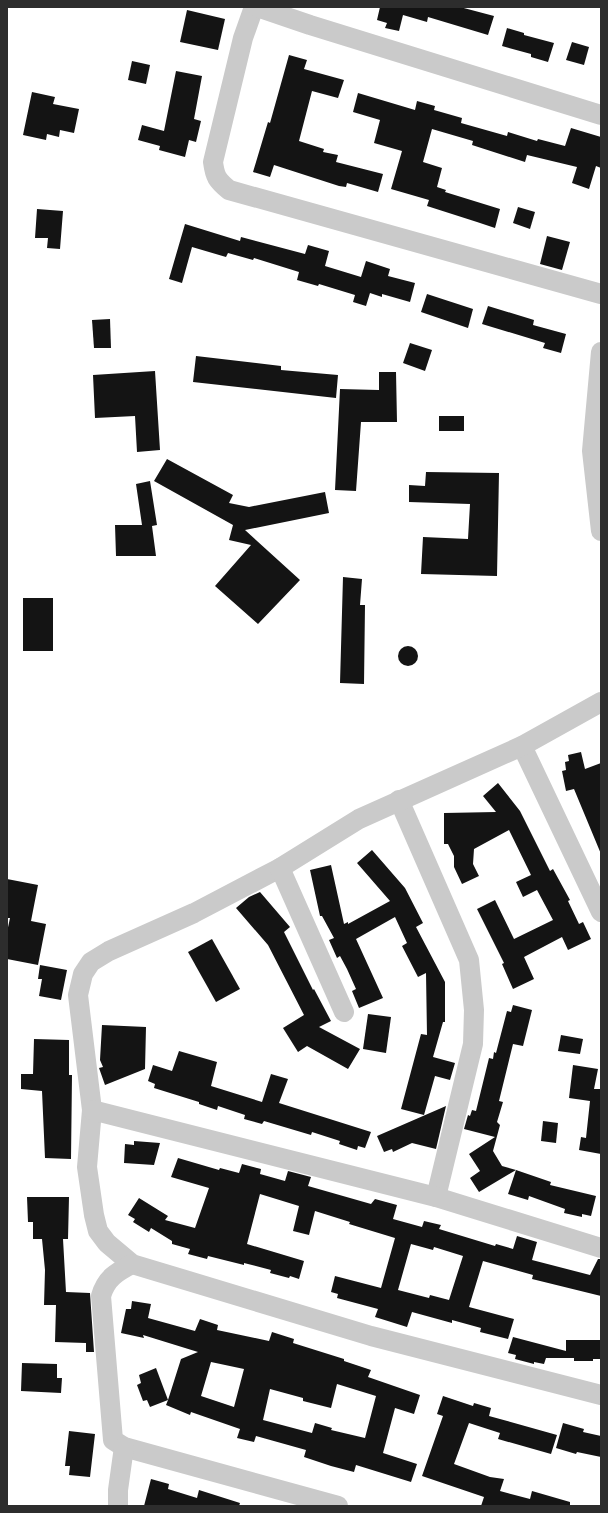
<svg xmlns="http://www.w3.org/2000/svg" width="608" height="1513" viewBox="0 0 608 1513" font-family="'Archivo Narrow',sans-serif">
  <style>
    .building { fill: #141414; fill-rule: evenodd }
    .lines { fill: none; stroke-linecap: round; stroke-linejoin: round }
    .minor { stroke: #cacaca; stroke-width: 20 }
  </style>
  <rect width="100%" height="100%" fill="#fff"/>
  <g class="building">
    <polygon points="380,7 460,7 494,16 488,35 428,17 427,22 403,15 399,31 385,28 387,23 377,20"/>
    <polygon points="187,10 225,19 218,50 180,42"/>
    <polygon points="507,28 524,33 524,35 554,43 548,62 531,57 531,54 502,46"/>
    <polygon points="572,42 589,47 584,65 566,60"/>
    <polygon points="289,55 307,60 304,69 344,80 338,98 312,91 299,141 324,149 323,152 338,155 336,162 383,174 378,192 347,183 346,187 339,186 274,165 270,177 253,172 268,122 270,123"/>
    <polygon points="132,61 150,65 146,84 128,80"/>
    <polygon points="176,71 202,76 194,119 201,121 196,142 189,140 185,157 159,150 160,146 138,140 142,125 164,131"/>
    <polygon points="32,92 55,97 53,104 79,109 74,133 60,130 59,137 47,134 46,140 23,135"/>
    <polygon points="358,93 415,110 417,101 435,106 434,110 462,118 461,123 507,136 508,132 537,141 538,139 565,146 571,128 601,137 601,168 596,166 589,189 572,183 577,167 527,155 525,162 472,145 473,141 432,129 423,162 442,168 437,187 446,190 445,192 500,209 495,228 477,222 427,206 429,200 391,189 402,151 374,143 380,120 353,112"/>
    <polygon points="518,207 535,212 530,229 513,223"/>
    <polygon points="37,209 63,211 60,249 47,248 48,238 35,238"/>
    <polygon points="185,224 240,241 241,237 305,254 308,245 329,251 325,266 361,277 366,261 390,269 388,276 415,283 410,302 382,294 382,297 370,293 366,306 353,302 355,295 319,284 318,286 297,280 299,272 254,258 253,260 228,253 226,257 192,247 182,283 169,279"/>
    <polygon points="547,236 570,242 562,270 540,264"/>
    <polygon points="427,294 473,309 468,328 421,312"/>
    <polygon points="488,306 534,320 533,325 566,334 561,353 543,348 545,343 482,324"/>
    <polygon points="110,319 111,348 94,348 92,320"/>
    <polygon points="410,343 432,350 425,371 403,363"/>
    <polygon points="196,356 281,366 281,370 338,375 336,398 193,382"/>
    <polygon points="155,371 160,450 137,452 135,416 95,418 93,375"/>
    <polygon points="379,372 396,372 397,422 361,422 356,491 335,490 340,389 379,390"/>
    <rect x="439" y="416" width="25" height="15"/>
    <polygon points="167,459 233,495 229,503 249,507 325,492 329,513 245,530 300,580 258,624 215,586 251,545 229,540 233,525 154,481"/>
    <polygon points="426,472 499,473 497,576 421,574 423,537 468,539 470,504 409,502 409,485 425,486"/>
    <polygon points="150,481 157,525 152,526 156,556 116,556 115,525 142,525 136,484"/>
    <polygon points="343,577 362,579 360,605 365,605 364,684 340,683"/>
    <rect x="23" y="598" width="30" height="53"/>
    <circle cx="408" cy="656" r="10"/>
    <polygon points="581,752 585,769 601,763 601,854 574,789 566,791 562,771 566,770 565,762 569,761 568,755"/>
    <polygon points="498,783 520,811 550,871 553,869 570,900 568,901 579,924 583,922 591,939 568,950 562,937 524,957 534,979 513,989 502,964 504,963 477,909 495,900 514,939 553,920 537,890 523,897 516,882 531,875 509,830 474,849 473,864 479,876 462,884 454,867 454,856 448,844 444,844 444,813 496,812 483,796"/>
    <polygon points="372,850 405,888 423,923 416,927 445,982 445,1022 443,1022 433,1057 455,1063 450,1080 435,1076 424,1115 401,1109 421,1034 427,1035 426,973 418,977 402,946 407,943 395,917 356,939 383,998 359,1008 352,991 356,989 347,969 340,956 337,958 329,940 334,938 322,916 320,916 310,870 331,865 344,924 348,922 348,924 390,901 357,863"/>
    <polygon points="7,879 38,885 31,921 46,924 38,965 7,959 7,932 10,918 7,918"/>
    <polygon points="260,892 290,927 284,932 313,990 314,989 331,1021 319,1027 360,1049 348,1069 307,1046 298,1052 283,1028 304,1015 268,945 236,908 249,897"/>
    <polygon points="212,939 240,989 216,1002 188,952"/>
    <polygon points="40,965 67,970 61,1000 39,996 42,979 38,979"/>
    <polygon points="513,1005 532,1010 523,1046 513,1044 499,1101 503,1102 497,1122 500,1125 493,1151 502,1166 516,1170 479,1192 470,1178 480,1171 469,1154 495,1137 464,1129 468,1115 470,1116 472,1110 476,1111 489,1058 493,1059 494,1052 496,1053 507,1011 511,1012"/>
    <polygon points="368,1014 391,1017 386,1053 363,1049"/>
    <polygon points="102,1025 146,1027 145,1069 105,1085 99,1068 103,1067 100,1060"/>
    <polygon points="561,1035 583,1039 580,1054 558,1051"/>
    <polygon points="34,1039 69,1040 69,1075 72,1075 71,1159 45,1158 42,1091 21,1089 21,1074 33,1074"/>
    <polygon points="179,1051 217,1062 211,1086 262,1102 271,1074 288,1079 279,1103 371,1132 365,1148 358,1146 357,1150 339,1144 340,1141 312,1132 311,1135 264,1121 262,1124 244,1119 245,1115 218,1106 217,1110 199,1104 199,1102 154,1088 155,1084 148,1081 153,1065 172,1071"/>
    <polygon points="573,1065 598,1069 594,1089 601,1089 601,1154 579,1150 581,1137 586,1138 590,1101 569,1098"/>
    <polygon points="446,1106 436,1149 412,1143 393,1152 392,1149 384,1152 377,1136"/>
    <polygon points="543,1121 558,1123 556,1143 541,1141"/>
    <polygon points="134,1141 160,1143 154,1165 124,1163 125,1144 134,1145"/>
    <path d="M 178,1158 L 219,1170 L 220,1168 L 239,1173 L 242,1164 L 261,1169 L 260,1174 L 285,1181 L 288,1171 L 311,1177 L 308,1186 L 371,1204 L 375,1199 L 397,1205 L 393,1219 L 422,1227 L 424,1221 L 441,1225 L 439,1229 L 495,1246 L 496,1244 L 513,1249 L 517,1236 L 537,1242 L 532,1260 L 590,1275 L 598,1259 L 601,1259 L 601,1296 L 532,1279 L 533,1275 L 483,1261 L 469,1307 L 514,1319 L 508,1339 L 480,1332 L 481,1328 L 452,1320 L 452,1323 L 412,1312 L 407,1327 L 375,1317 L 378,1309 L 337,1298 L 338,1294 L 331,1292 L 335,1276 L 381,1288 L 395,1238 L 349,1224 L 350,1222 L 315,1211 L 309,1235 L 293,1231 L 299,1206 L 260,1194 L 247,1244 L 304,1261 L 299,1279 L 290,1276 L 289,1278 L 270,1273 L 271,1270 L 244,1263 L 244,1265 L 208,1256 L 207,1259 L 188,1254 L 190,1249 L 172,1244 L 172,1241 L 151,1228 L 149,1232 L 133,1222 L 135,1219 L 128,1215 L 139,1198 L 168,1216 L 165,1220 L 195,1228 L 209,1188 L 171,1177 ZM 411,1244 L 433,1250 L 434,1247 L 463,1256 L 449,1300 L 430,1295 L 429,1298 L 398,1290 Z"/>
    <polygon points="516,1170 551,1182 550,1185 596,1196 591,1216 582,1214 582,1217 564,1213 565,1209 529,1196 528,1200 508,1194"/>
    <polygon points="27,1197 69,1197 68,1239 63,1239 66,1292 90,1293 94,1352 86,1352 86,1343 55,1342 56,1305 44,1305 45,1270 42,1239 33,1239 33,1222 28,1222"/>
    <path d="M 132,1301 L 151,1304 L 148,1318 L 195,1331 L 200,1319 L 218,1325 L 217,1330 L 269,1341 L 272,1332 L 294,1339 L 293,1343 L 344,1359 L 344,1361 L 371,1370 L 368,1377 L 420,1395 L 414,1414 L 395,1408 L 383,1453 L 417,1464 L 411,1482 L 356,1465 L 354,1472 L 331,1466 L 304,1457 L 306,1450 L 256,1436 L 254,1442 L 237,1438 L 240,1429 L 191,1412 L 190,1415 L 166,1405 L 168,1400 L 150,1407 L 147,1400 L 143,1401 L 137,1385 L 141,1383 L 139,1375 L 156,1368 L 168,1400 L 181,1359 L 198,1352 L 143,1335 L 144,1338 L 121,1333 L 126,1309 L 131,1309 ZM 211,1362 L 244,1369 L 234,1407 L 201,1396 ZM 337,1384 L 376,1396 L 365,1438 L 331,1430 L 332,1428 L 315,1423 L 312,1433 L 263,1420 L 270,1389 L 303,1398 L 303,1401 L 331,1408 Z"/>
    <polygon points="513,1337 566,1351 566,1340 601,1340 601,1359 593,1359 593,1361 574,1361 574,1358 546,1358 544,1364 534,1362 534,1364 515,1359 516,1355 508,1353"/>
    <polygon points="22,1363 57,1364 57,1378 62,1378 61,1393 21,1391"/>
    <polygon points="443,1396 473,1406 474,1403 491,1408 489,1416 557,1435 551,1454 498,1439 500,1433 469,1423 454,1464 490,1477 504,1479 500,1491 530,1499 532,1491 570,1502 570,1506 481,1506 484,1497 422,1476 443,1416 437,1414"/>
    <polygon points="563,1423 584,1429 583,1432 601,1436 601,1457 577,1452 576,1454 556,1448"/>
    <polygon points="69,1431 95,1434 90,1477 69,1475 70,1466 65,1466"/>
    <polygon points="151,1479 169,1484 168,1489 197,1498 199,1490 240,1503 239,1506 144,1506"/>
  </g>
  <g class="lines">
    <g class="minor">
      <path d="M 254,7 L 243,38 L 213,162 C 215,177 217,180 229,190 L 601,294"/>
      <polyline points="257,7 310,25 601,115"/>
      <polyline points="601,352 592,451 601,531"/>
      <polyline points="522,746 601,912"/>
      <polyline points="399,800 469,960 474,1010 473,1044 436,1197"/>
      <polyline points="280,868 194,913 109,951 91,962 83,974 78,995 92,1110 87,1167 94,1215 98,1231 107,1243 132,1264 371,1336 601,1395"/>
      <polyline points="344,1012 280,868 359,819 522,746 601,702"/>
      <polyline points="92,1110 436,1197 601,1248"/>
      <path d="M 132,1264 C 117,1272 106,1278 101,1296 L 113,1440 L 124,1447 L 338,1506"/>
      <polyline points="118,1506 118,1490 124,1447"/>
    </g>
  </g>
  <rect width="608" height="1513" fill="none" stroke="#2d2d2d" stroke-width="16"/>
</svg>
